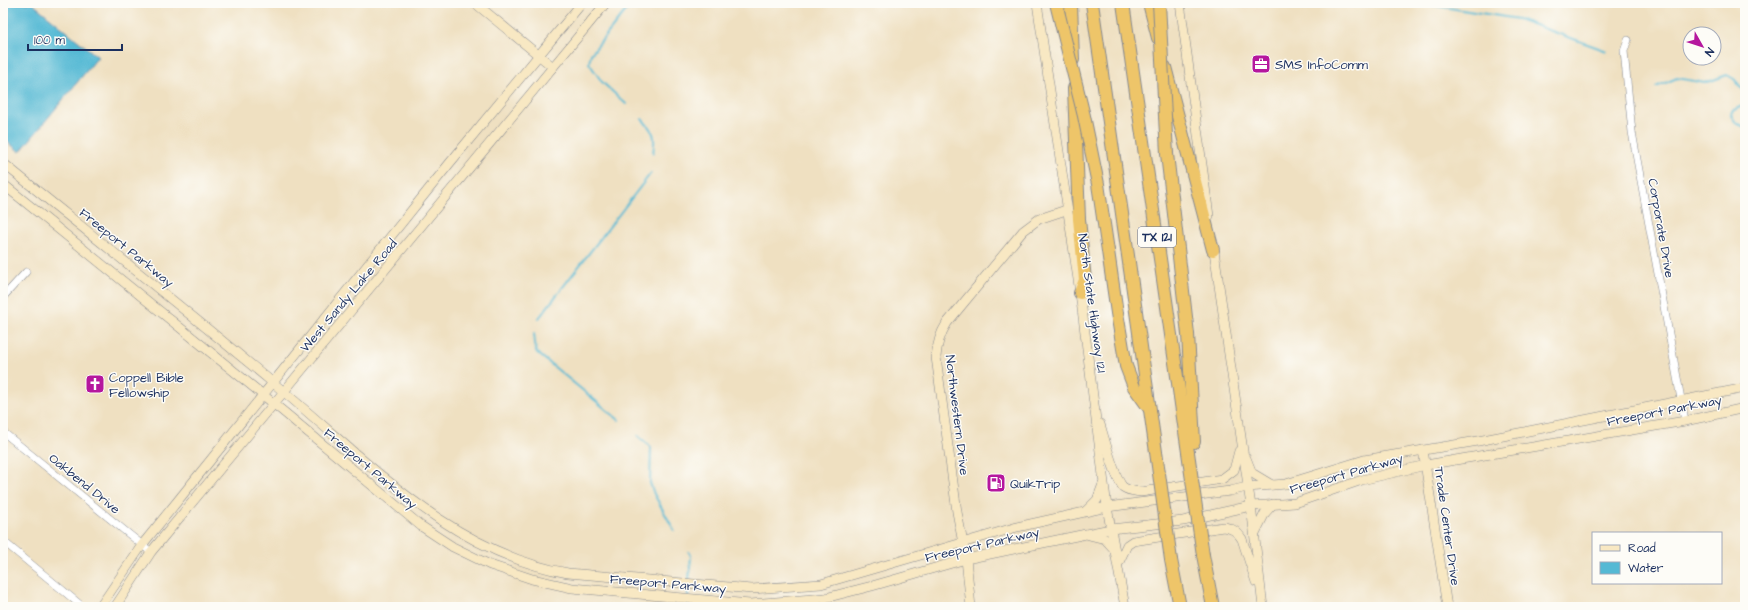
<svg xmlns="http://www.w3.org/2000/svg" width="1748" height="610" viewBox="0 0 1748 610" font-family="'Architects Daughter',sans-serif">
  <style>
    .water { fill: #55b9d4; stroke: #387499 }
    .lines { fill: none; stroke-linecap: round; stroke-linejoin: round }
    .stream { stroke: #55b9d4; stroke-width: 2 }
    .street-casing { stroke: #858890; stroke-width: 8 }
    .secondary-casing { stroke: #858890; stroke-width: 10 }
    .highway-casing { stroke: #858890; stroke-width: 14 }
    .street { stroke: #fff; stroke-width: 7 }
    .secondary { stroke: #f8e8c3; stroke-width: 9 }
    .highway { stroke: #eec569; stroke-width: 12 }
    .highway-bridge-casing { stroke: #858890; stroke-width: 14; stroke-linecap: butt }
    .highway-bridge { stroke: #eec569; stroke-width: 12 }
    .labels { text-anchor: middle; stroke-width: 3; stroke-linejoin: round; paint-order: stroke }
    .shield { fill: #fdfcf7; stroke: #5f6c8c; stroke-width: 1 }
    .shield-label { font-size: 12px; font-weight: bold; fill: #1b2f5e }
    .poi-label { font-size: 13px; fill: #1b2f5e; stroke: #fdfcf7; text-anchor: start }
    .street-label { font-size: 13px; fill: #1b2f5e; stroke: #fdfcf7 }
  </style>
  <rect width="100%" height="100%" fill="#fdfcf7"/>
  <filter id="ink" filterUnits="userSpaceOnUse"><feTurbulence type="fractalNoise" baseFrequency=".025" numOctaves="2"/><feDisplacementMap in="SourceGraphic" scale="8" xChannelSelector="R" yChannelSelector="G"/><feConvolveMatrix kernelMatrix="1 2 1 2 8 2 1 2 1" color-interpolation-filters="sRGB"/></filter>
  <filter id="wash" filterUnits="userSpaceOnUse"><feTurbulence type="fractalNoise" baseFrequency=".012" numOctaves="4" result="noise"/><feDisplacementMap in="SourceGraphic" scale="16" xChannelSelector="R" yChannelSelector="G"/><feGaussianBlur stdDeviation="0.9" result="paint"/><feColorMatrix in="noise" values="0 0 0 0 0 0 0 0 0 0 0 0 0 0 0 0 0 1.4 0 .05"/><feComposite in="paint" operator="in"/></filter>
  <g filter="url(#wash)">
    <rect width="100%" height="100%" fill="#efe0c1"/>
    <polygon class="water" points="3,3 32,3 98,57 20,152 3,138"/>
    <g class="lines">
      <g class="stream">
        <polyline points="1385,3 1399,6 1414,3"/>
        <polyline points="1418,3 1518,19 1607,51"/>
        <polyline points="1656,87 1677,78 1705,83 1727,75 1734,79 1745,92"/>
        <polyline points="1745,102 1744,105 1732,111 1731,115 1736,123 1745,127"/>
        <polyline points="626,104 602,82 589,63 591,54 632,3"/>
        <path d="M 642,119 C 654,132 656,135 653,153"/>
        <polyline points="539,318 651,173"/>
        <polyline points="534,334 536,352 619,420"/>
        <polyline points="638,436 651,447 650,483 654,494 674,530"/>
        <polyline points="689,580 691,556 689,552"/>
        <polyline points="688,596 688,587"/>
        <polyline points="687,607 687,601"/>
      </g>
    </g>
  </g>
  <g filter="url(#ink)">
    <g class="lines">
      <defs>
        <g id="street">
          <polyline points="1628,40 1624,51 1632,132 1685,421"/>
          <polyline points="3,297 26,272"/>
          <polyline points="3,432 151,552"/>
          <polyline points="3,541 83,607"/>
        </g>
        <g id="secondary">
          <polyline points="475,3 553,67"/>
          <polyline points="1037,3 1080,293 1107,507 1125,607"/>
          <polyline points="1180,3 1209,216"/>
          <path d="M 3,163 C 93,236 183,308 272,382 C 363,456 447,552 568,573 L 752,589 L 821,584 L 1017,527 L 1107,507 L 1230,491 L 1247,487 L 1286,484 L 1364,460 L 1478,441 L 1745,388"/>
          <polyline points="3,184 273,403 421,526 453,547 490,565 532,579 572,588 750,604 825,598 872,586 966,559 1086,534 1111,529 1183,521 1251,506 1295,503 1362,480 1426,465 1685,421 1745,408"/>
          <polyline points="1213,244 1251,506 1263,607"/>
          <path d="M 1100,424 C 1104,437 1115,479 1123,487 C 1128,491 1135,491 1141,492 L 1222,479 L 1234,470 L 1239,451"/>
          <polyline points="1423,450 1447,607"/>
          <polyline points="1246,458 1252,473 1272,485"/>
          <polyline points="1086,511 1097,500 1103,484"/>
          <polyline points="1255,533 1265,513 1273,504"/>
          <polyline points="1089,535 1105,539 1114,549"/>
          <path d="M 1118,564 L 1127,545 L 1133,541 L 1223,527 C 1232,528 1237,531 1242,539 L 1256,582"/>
          <polyline points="100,607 142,545 180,498 449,164 582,3"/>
          <polyline points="115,607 151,552 606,3"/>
          <path d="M 971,607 L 966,559 L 957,512 L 936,357 C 937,344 940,334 947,323 L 1023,231 L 1039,219 L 1066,210"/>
        </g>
        <g id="highway">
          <polyline points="1071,3 1073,60"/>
          <polyline points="1092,3 1157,459"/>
          <polyline points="1123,3 1192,480"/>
          <polyline points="1149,3 1158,38"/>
          <polyline points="1165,67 1213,250"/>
          <polyline points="1074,88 1079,219 1085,280 1080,293"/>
          <polyline points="1167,154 1188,334 1194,442"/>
          <polyline points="1108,251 1117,313 1126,366 1134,387 1149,408"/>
          <polyline points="1203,555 1213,607"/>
          <polyline points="1171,560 1180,607"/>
        </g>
      </defs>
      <use href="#street" class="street-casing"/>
      <use href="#secondary" class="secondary-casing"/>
      <use href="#highway" class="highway-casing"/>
      <use href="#street" class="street"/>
      <use href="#secondary" class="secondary"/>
      <use href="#highway" class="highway"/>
      <defs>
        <g id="highway-bridge">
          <polyline points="1056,3 1084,116 1098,184 1108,251"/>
          <polyline points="1159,3 1167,154"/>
          <polyline points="1157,459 1171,560"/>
          <polyline points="1192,480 1203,555"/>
        </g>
      </defs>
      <use href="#highway-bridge" class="highway-bridge-casing"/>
      <use href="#highway-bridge" class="highway-bridge"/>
    </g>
  </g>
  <defs>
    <symbol id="office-square" viewBox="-11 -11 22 22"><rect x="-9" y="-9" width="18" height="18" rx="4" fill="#b5179e" stroke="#fdfcf7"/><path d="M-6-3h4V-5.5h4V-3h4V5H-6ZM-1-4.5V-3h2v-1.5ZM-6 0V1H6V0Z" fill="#fff"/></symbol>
    <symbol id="church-square" viewBox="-11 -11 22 22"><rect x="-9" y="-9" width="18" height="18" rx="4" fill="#b5179e" stroke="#fdfcf7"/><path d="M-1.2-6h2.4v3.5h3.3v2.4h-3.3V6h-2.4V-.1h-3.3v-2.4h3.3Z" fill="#fff"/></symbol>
    <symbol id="fuel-square" viewBox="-11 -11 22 22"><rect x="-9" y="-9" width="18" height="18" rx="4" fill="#b5179e" stroke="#fdfcf7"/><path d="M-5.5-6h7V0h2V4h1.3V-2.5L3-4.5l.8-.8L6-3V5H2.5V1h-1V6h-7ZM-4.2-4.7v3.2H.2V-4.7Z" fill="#fff"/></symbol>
  </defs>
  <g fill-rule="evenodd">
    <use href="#office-square" x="1250" y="53" width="22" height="22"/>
    <use href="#church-square" x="84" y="373" width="22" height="22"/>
    <use href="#fuel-square" x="985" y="472" width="22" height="22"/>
  </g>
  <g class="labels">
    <rect class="shield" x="1138" y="227" width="38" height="20" rx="3"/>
    <g class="shield-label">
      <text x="1157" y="241">TX 121</text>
    </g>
    <g class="poi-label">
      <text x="1275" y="69">SMS InfoComm</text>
      <text x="109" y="382">Coppell Bible<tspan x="109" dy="15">Fellowship</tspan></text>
      <text x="1010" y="488">QuikTrip</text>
    </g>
    <g class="street-label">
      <text transform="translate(1662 228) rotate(80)" y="5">Corporate Drive</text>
      <text transform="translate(127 247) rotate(39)" y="5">Freeport Parkway</text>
      <text transform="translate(348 295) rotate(-50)" y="5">West Sandy Lake Road</text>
      <text transform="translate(1093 303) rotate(82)" y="5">North State Highway 121</text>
      <text transform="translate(1664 410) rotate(-11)" y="5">Freeport Parkway</text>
      <text transform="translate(958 415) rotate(83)" y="5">Northwestern Drive</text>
      <text transform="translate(371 468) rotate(40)" y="5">Freeport Parkway</text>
      <text transform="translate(1346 473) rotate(-16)" y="5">Freeport Parkway</text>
      <text transform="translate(85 483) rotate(39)" y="5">Oakbend Drive</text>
      <text transform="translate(1448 526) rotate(82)" y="5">Trade Center Drive</text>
      <text transform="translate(982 544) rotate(-13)" y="5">Freeport Parkway</text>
      <text transform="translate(668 583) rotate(5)" y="5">Freeport Parkway</text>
    </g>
  </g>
  <rect width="1748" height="610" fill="none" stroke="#fdfcf7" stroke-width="16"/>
  <rect x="1592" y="532" width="130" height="52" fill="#fdfcf7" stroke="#a3aaba"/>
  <rect x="1600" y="545" width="20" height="6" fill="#f8e8c3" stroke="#a3aaba"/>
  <text x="1628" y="552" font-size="12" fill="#1b2f5e">Road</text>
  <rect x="1600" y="562" width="20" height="12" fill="#55b9d4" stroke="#a3aaba"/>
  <text x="1628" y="572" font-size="12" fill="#1b2f5e">Water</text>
  <g transform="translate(1702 46) rotate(129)"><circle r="19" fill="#fdfcf7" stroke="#a3aaba"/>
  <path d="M0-3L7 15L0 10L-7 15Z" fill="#b5179e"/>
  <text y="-6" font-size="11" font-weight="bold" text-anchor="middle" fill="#1b2f5e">N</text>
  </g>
  <path d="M28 44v6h94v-6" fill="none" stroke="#1b2f5e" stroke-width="2"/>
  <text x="34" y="44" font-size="12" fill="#1b2f5e" stroke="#fdfcf7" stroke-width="3" paint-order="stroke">100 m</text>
</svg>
